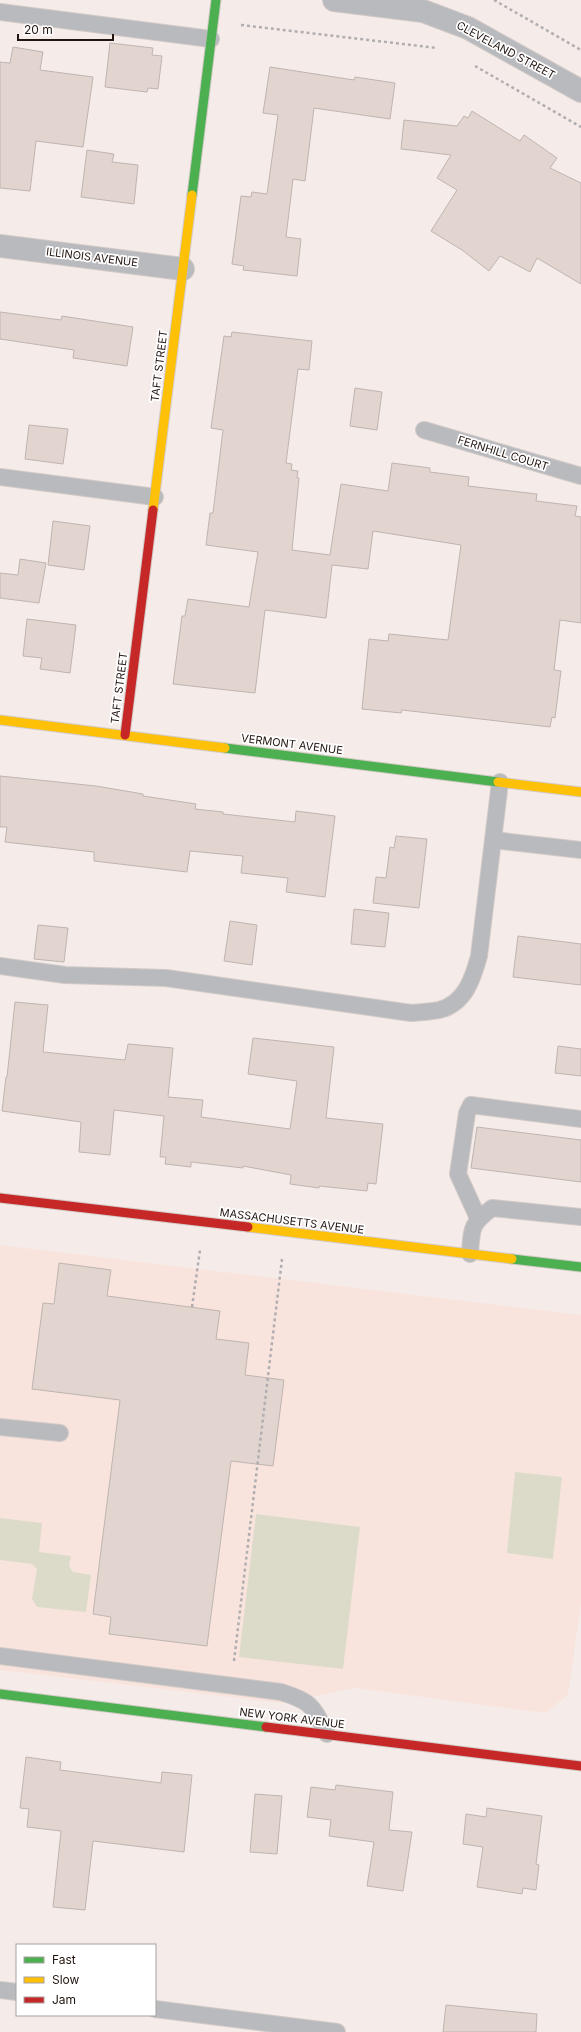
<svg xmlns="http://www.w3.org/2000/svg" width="581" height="2032" viewBox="0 0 581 2032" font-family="Inter,sans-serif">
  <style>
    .built { fill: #f9e4dd }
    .green { fill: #dcdbc9 }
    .building { fill: #e2d5d0; stroke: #bfb4b0 }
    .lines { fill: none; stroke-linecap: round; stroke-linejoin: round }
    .lane-casing { stroke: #d2cac7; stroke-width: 18 }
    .street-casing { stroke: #d2cac7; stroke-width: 24 }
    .fast-casing { stroke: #d2cac7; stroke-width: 11 }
    .slow-casing { stroke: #d2cac7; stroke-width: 11 }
    .jam-casing { stroke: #d2cac7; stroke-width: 11 }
    .path { stroke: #b0aeb0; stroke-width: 2.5; stroke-dasharray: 3 3; stroke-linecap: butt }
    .lane { stroke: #b8babe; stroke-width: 16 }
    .street { stroke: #b8babe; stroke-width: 22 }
    .fast { stroke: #4caf50; stroke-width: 9 }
    .slow { stroke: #ffc107; stroke-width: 9 }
    .jam { stroke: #c62828; stroke-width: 9 }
    .labels { text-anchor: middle; stroke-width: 3.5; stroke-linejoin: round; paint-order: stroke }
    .street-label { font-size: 11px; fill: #22140f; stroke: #fff }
  </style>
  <rect width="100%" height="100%" fill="#f5ece9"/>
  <polygon class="built" points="0,1245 581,1315 581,1603 568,1695 545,1713 355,1688 282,1703 0,1670"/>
  <g class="green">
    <polygon points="515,1472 562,1477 553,1559 507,1553"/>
    <polygon points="256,1514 360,1527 343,1669 239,1657"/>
    <polygon points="0,1518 42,1523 39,1552 71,1556 69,1566 73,1572 91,1575 86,1612 37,1607 32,1599 37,1569 32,1564 0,1560"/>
  </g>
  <g class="building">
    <polygon points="110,43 153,48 152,55 162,56 158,89 148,88 147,92 105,87"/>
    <polygon points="13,47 43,52 40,70 93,77 83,147 36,141 30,191 0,188 0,62 10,63"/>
    <polygon points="270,67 354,80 355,77 395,83 390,119 314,108 305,181 293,179 286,237 301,239 297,276 243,270 244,266 232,264 241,196 251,197 252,192 267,194 278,115 263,113"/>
    <polygon points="472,111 520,141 524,135 557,158 550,168 581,183 581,284 537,258 530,272 500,256 489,271 462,250 431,231 457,190 437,178 451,155 401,149 404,120 457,126 464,116 468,118"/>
    <polygon points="87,150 114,154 112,162 138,165 134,204 81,197"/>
    <polygon points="0,312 61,320 62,316 133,327 127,366 73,358 74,350 0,339"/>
    <polygon points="232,332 312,341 309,370 298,369 286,463 292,464 291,470 298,471 297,478 299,478 292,550 330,555 341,484 388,491 392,463 430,468 430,472 469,477 468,486 537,494 536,501 577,506 575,516 581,517 581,623 560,620 554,670 561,671 555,718 552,717 550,727 402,710 401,713 362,709 369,639 388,641 389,634 448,640 461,545 373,531 368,569 332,565 326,618 265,610 255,693 173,684 182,616 185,616 188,599 249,607 258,552 206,545 210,513 213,513 223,430 211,428 224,336 231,337"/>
    <polygon points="355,388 382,392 377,430 350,426"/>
    <polygon points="29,425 68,429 63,464 25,459"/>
    <polygon points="53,521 90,526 84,570 48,565"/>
    <polygon points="20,559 46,563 39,603 0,598 0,573 18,575"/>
    <polygon points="27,619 76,625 70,673 40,669 42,658 23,656"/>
    <polygon points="0,776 96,786 143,794 143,796 196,804 195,809 223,812 223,814 295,822 296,811 335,816 325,897 286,892 288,878 241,873 243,856 190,851 187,872 94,861 94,852 5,842 7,827 0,827"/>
    <polygon points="396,836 427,839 419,908 373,903 376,877 386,878 390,847 394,848"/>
    <polygon points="354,909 389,913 385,947 351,944"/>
    <polygon points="230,921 257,925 252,965 224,961"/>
    <polygon points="38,925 68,928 64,962 34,959"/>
    <polygon points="518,936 581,944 581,985 513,977"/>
    <polygon points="15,1002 48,1005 43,1052 125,1060 128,1044 173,1048 168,1097 203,1100 201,1117 290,1129 297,1081 248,1074 253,1038 334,1047 326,1118 383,1124 376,1184 368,1183 367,1191 319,1186 319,1188 290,1184 291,1175 243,1166 243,1168 191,1162 191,1167 165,1164 166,1157 160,1157 164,1116 114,1110 110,1155 79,1152 81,1122 2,1111 6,1077 7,1077"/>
    <polygon points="558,1046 581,1049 581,1076 555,1073"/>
    <polygon points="477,1127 581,1140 581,1182 471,1168"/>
    <polygon points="59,1263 111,1270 107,1296 220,1311 216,1339 249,1343 245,1375 284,1380 273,1466 231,1461 207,1646 109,1634 111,1617 93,1614 120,1400 32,1389 43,1303 54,1304"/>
    <polygon points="26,1757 61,1762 60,1770 161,1783 162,1772 192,1775 184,1852 93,1841 85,1910 53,1907 61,1831 27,1827 29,1809 20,1808"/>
    <polygon points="336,1785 393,1792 389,1830 412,1832 403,1891 367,1886 374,1842 329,1836 331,1820 307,1817 311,1787 335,1790"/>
    <polygon points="255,1794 282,1796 277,1854 250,1852"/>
    <polygon points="487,1808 542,1816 536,1864 539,1865 536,1890 523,1888 522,1894 477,1887 483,1847 463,1844 466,1814 486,1817"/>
    <polygon points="446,2005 537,2014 536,2032 443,2032"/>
  </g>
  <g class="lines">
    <defs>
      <g id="lane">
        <polyline points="0,12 211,39"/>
        <polyline points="424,430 581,476"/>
        <polyline points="0,477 155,497"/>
        <polyline points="493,840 581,850"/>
        <path d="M 0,966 L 65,975 L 166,978 L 411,1013 C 420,1012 430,1012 439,1010 C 465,1004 473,978 479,956 L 500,782"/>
        <polyline points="478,1218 458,1174 467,1113 471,1105 581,1119"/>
        <path d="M 470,1254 C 472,1228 470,1225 492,1208 L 581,1217"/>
        <polyline points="0,1427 60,1433"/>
        <path d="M 0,1656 L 281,1692 C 313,1702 312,1706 327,1734"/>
        <polyline points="0,1990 17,1992"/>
        <polyline points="155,2009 337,2032"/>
      </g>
      <g id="street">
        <polyline points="334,0 423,11 468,28 581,91"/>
        <polyline points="0,246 183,269"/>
      </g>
      <g id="fast">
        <polyline points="192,195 216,0"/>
        <polyline points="225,748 498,782"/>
        <polyline points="512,1259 581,1267"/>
        <polyline points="0,1694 266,1727"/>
      </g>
      <g id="slow">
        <polyline points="153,510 192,195"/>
        <polyline points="0,720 225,748"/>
        <polyline points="498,782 581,792"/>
        <polyline points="248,1227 512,1259"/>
      </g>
      <g id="jam">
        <polyline points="125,735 153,510"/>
        <polyline points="0,1198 248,1227"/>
        <polyline points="266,1727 581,1766"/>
      </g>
    </defs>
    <use href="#lane" class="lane-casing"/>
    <use href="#street" class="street-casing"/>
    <use href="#fast" class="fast-casing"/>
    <use href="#slow" class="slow-casing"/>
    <use href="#jam" class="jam-casing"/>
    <g class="path">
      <polyline points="494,0 581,50"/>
      <polyline points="241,25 437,48"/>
      <polyline points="475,66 581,127"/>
      <polyline points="192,1307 200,1250"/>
      <polyline points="234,1661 282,1259"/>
    </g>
    <use href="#lane" class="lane"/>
    <use href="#street" class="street"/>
    <use href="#fast" class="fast"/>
    <use href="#slow" class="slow"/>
    <use href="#jam" class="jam"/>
  </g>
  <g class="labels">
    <g class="street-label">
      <text transform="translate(506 50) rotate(28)" y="4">CLEVELAND STREET</text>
      <text transform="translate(92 257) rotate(7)" y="4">ILLINOIS AVENUE</text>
      <text transform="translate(159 366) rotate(-83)" y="4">TAFT STREET</text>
      <text transform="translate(503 453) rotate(17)" y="4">FERNHILL COURT</text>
      <text transform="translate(119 688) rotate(-83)" y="4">TAFT STREET</text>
      <text transform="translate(292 744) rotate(7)" y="4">VERMONT AVENUE</text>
      <text transform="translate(292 1221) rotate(7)" y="4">MASSACHUSETTS AVENUE</text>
      <text transform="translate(292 1718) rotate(7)" y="4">NEW YORK AVENUE</text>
    </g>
  </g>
  <rect x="16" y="1944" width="140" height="72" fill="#ffffff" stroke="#a7a19f"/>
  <rect x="24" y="1957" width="20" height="6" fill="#4caf50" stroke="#a7a19f"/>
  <text x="52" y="1964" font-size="12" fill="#22140f">Fast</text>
  <rect x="24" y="1977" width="20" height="6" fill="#ffc107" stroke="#a7a19f"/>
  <text x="52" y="1984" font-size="12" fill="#22140f">Slow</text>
  <rect x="24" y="1997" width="20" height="6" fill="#c62828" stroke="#a7a19f"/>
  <text x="52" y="2004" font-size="12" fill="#22140f">Jam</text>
  <path d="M18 34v6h95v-6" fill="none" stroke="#22140f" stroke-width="2"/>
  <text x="24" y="34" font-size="12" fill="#22140f" stroke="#ffffff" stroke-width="3" paint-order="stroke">20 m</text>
</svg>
